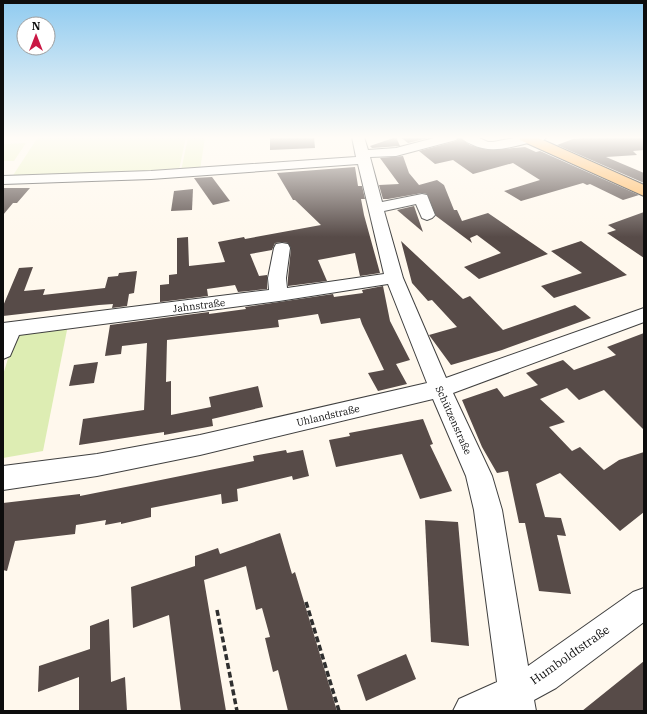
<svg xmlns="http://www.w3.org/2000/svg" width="647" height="714" viewBox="0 0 647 714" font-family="'IBM Plex Serif',serif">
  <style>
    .green { fill: #ddedb3 }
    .pitch { fill: #edf4c5 }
    .building { fill: #574b48 }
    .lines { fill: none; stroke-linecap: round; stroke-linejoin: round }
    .minor-casing { stroke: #404040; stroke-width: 2 }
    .major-casing { stroke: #1e1e1e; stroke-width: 2 }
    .path { stroke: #2f2f2f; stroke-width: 3.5; stroke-dasharray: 6 3; stroke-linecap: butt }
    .minor { fill: #fff; fill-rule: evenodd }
    .major { fill: #ffb75d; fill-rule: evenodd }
    .labels { text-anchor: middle; stroke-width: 4; stroke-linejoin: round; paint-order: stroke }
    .street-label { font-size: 10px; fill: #0d0d0d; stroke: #fff }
    .near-street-label { font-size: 12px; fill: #0d0d0d; stroke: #fff }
  </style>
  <rect width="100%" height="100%" fill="#fff8ed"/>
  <polygon class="green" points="68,325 43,451 3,458 3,375 16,332"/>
  <g class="pitch">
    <polygon points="38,137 186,137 179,170 12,177"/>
    <polygon points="188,137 205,137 200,170 181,171"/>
    <polygon points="26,143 14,161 3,161 3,144"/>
  </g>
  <g class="building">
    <polygon points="270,137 314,137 315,148 270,150"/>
    <polygon points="396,137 400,146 372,148 370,146"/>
    <polygon points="400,137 432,137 408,143"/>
    <polygon points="459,137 470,145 488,150 525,147 536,152 540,151 639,195 623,200 590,184 587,185 583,183 521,201 504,191 540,180 513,163 473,174 453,160 435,164 419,151 456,141"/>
    <polygon points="593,137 644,137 644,150 633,151 637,155 606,157 644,173 644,183 557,145 573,139"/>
    <polygon points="403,156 409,173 419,185 437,180 444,185 454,210 457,210 462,221 488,213 548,254 479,279 464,267 501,253 477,235 470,238 472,243 436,216 427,194 422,193 388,199 383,199 379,185 399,184 380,158"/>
    <polygon points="355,167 358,186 362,186 365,199 361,199 364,215 380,273 360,276 355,253 318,260 327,281 288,286 288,278 291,248 288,243 282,242 275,243 272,250 250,254 259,276 267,275 267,289 238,292 235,285 207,289 208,296 160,302 160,285 169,284 169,275 177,274 177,238 188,237 189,266 225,262 218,242 244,237 245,239 321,225 295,200 293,200 277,173"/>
    <polygon points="212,177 230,201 213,205 194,178"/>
    <polygon points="3,188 30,188 17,203 13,203 3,215"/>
    <polygon points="193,189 192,210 171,211 174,191"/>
    <polygon points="414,206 423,232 397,210"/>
    <polygon points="644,212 644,258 607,233 616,230 608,225"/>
    <polygon points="401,241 463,299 470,296 503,330 575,305 591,318 502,350 451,365 429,335 457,327 432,300 428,301 412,283"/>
    <polygon points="581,241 627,275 554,298 541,286 582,273 551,251"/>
    <polygon points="33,267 24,291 45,289 43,295 105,288 108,277 118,276 119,273 137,271 134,293 129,294 127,306 112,308 113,304 99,305 3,316 3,306 19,268"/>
    <polygon points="383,286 390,321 410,360 396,364 407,384 378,391 368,373 384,370 362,324 360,318 321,324 318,314 278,320 279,327 167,340 166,382 171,381 171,415 211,407 209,397 258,386 263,407 212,419 213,426 164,435 164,432 79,445 83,419 144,410 147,343 122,346 121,354 105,356 110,325 209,312 209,314 246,309 245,307 333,294 334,297 363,293 362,290"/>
    <polygon points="644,333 644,430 604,390 579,400 567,388 540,399 565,422 549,427 572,451 580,447 604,470 619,460 644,452 644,512 620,531 560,473 536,484 545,517 561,518 566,536 557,535 571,594 539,591 525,523 519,523 508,471 497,473 482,447 462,400 497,388 504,397 538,385 526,373 563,360 574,370 616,355 607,347"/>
    <polygon points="98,362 94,383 69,386 74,365"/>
    <polygon points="423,419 433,444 430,445 452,491 420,499 402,454 336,467 329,440 350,436 349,433"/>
    <polygon points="286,450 287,453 303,450 309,476 293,480 292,476 237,489 238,501 222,504 221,494 151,508 151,517 121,524 121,522 105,525 106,520 76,525 75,534 15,541 7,571 3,570 3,503 80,494 80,496 141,484 254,461 253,456"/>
    <polygon points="425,520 458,522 469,646 431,642"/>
    <polygon points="280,533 292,574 295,572 337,711 288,711 278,670 273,672 265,638 270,637 262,608 256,610 246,566 204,580 226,711 181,711 169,615 133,628 131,587 195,566 195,556 218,548 220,554"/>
    <polygon points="109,619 111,682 125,677 127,711 79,711 79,677 38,692 39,666 90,649 90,626"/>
    <polygon points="406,654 416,679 366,701 357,675"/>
    <polygon points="644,661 644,711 582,711 628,674"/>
  </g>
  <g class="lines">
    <defs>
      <g id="minor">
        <polygon points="352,137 364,137 368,150 396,148 438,137 458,137 456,140 396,156 370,157 382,202 422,194 427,195 435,215 432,218 427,220 422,218 416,204 384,211 403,278 446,378 644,308 644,322 453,393 492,476 502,510 528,666 633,592 644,588 644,622 556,688 534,700 536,711 453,711 459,699 497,682 474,510 466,476 433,399 200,455 97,476 3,490 3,466 97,454 200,435 427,383 388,284 279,301 19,335 10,356 3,359 3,323 269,290 268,278 274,248 276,244 282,243 288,244 290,248 286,278 287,288 384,274 358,164 151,179 3,184 3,176 151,171 356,157"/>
        <path d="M 461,137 L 477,137 L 488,142 L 493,142 L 520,137 L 546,137 L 544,140 L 540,141 C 516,144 495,156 471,144 C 467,142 464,141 461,137 Z"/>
      </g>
      <polygon id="major" points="519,137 536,137 644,185 644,196 520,140"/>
    </defs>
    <use href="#minor" class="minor-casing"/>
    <use href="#major" class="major-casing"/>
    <g class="path">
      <polyline points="306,602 339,711"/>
      <polyline points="217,610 237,711"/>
    </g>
    <use href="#minor" class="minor"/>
    <use href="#major" class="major"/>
  </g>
  <linearGradient id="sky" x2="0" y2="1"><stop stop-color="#90cbf0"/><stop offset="0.58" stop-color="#fffcf7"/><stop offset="1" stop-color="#fffcf7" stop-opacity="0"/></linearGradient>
  <rect width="647" height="237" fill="url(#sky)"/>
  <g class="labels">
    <g class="street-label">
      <text transform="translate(199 305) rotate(-7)" y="4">Jahnstraße</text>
      <text transform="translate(328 415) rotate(-13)" y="4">Uhlandstraße</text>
      <text transform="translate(454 420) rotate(66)" y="4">Schützenstraße</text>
    </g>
    <g class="near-street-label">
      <text transform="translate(570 655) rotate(-35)" y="4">Humboldtstraße</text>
    </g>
  </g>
  <rect width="647" height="714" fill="none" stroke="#0d0d0d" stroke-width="8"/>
  <g transform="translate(36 36)"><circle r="19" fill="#ffffff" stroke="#9e9e9e"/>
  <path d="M0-3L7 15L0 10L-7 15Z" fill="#ca1845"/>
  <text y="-6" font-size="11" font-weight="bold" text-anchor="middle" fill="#0d0d0d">N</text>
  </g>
</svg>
